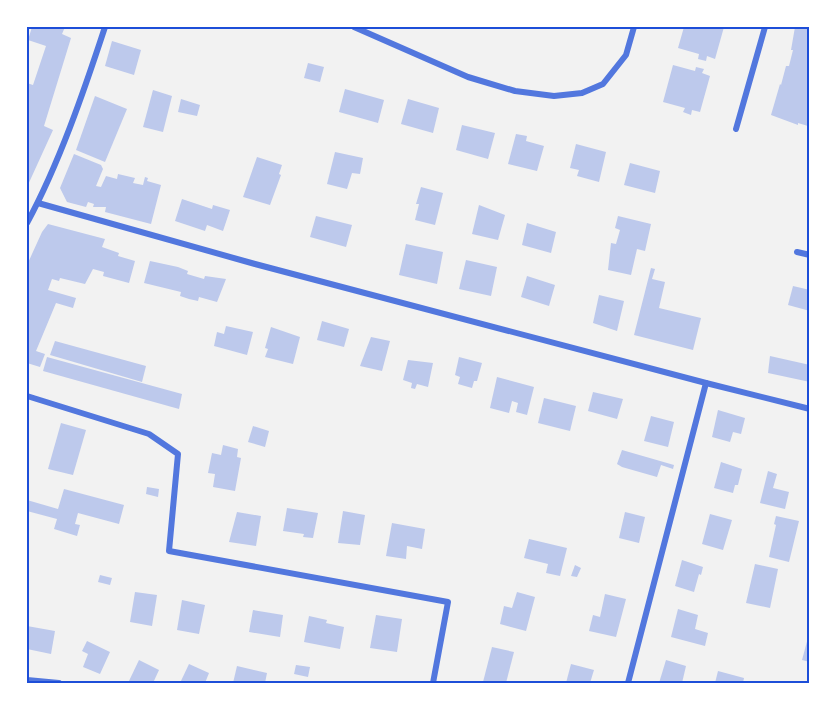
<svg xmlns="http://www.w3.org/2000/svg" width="837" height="710" viewBox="0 0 837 710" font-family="'Sofia Sans Condensed',sans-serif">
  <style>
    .building { fill: #bdc9ec }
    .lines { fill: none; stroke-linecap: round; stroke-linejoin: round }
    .minor { stroke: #5277de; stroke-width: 6 }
    .neatline { fill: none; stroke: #1d4ed8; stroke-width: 2 }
  </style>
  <rect width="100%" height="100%" fill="#f2f2f2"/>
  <g class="building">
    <polygon points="32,27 65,27 62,34 71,38 44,126 53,130 27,187 27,83 33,85 46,46 28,40"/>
    <polygon points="684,27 724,27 715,59 707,56 706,61 698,59 699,54 678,48"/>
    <polygon points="795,27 810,27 810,120 808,126 798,123 798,125 771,115 780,84 781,85 786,66 789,66 793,50 791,50"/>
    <polygon points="112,41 141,50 134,75 105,66"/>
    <polygon points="308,63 324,67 320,82 304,78"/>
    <polygon points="673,65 695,71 696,67 704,69 702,73 710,76 700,112 692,110 691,115 683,112 685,108 663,102"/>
    <polygon points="345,89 384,100 378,123 339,112"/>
    <polygon points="153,90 172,96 163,132 143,127"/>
    <polygon points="95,96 127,109 105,162 76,150"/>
    <polygon points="181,99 200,105 197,116 178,112"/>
    <polygon points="408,99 439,108 433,133 401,124"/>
    <polygon points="462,125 495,133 488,159 456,150"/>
    <polygon points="516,134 527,136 526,141 544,146 537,171 508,164"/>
    <polygon points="576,144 606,152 599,182 577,176 579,170 570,168"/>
    <polygon points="335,152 363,158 360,174 352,173 347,189 327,184"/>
    <polygon points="74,154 101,165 103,169 96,186 101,187 106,176 117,179 118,174 135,178 133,183 143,185 145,177 148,178 147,181 161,185 151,224 105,212 106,207 93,207 94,204 88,202 86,207 67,202 60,188"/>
    <polygon points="257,157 282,165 279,174 281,175 270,205 243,197"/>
    <polygon points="630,163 660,171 655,193 624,185"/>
    <polygon points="421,187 443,193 435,225 415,220 419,204 416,204"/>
    <polygon points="182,199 212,209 213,205 230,210 223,231 207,225 205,231 175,221"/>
    <polygon points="479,205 505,215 498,240 472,234"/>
    <polygon points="316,216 352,225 346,247 310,237"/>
    <polygon points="618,216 651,224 645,251 637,249 631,275 608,270 611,243 616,244 620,230 615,228"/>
    <polygon points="527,223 556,232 551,253 522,245"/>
    <polygon points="48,224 105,239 102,247 119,253 118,256 135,261 129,283 103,276 104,272 93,269 85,284 60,278 59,281 52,279 48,290 76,298 73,308 56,303 36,351 45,354 40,367 27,363 27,265 42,232"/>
    <polygon points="406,244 443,252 437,284 399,275"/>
    <polygon points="466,260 497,267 491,296 459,289"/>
    <polygon points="150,261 178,267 188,271 187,274 204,279 205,276 226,279 217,302 199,297 198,301 189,299 180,296 181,292 144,283"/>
    <polygon points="651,268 655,269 652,279 665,282 659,308 701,318 693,350 634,335"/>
    <polygon points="527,276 555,285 549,306 521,297"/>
    <polygon points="793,286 810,290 810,311 788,305"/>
    <polygon points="599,295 624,301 617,331 593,323"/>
    <polygon points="322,321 349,329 344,347 317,340"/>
    <polygon points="226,326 253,332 247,355 214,346 217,332 224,334"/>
    <polygon points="271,327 300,337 293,364 265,357 268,349 265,348"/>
    <polygon points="371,337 390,341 382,371 360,366"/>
    <polygon points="55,341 146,366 142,382 50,355"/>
    <polygon points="770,356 810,365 810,382 768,373"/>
    <polygon points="47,357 182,394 179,409 43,371"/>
    <polygon points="459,357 482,363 477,381 474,381 472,388 458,384 460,377 455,375"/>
    <polygon points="408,360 433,363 428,387 417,384 415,389 411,388 412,383 403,380"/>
    <polygon points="497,377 534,387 527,415 516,412 518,403 512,401 509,413 490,408"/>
    <polygon points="593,392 623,399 617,419 588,411"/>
    <polygon points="544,398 576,406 570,431 538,423"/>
    <polygon points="718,410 745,418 741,434 733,432 730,442 712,437"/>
    <polygon points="651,416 674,422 668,447 644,441"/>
    <polygon points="61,423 86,430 73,475 48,469"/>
    <polygon points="253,426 269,431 265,447 248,442"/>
    <polygon points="223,445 238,449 237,457 241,458 235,491 213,487 215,474 208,473 212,453 221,455"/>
    <polygon points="622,450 674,465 673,469 661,465 657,477 622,467 617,464"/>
    <polygon points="721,462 742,469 738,485 735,485 733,493 714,488"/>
    <polygon points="768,471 777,474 773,488 789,492 785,509 760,503"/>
    <polygon points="147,487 159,489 158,497 146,494"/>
    <polygon points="64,489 124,505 119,524 78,513 75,524 80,525 77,536 54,529 57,519 27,511 27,500 58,509"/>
    <polygon points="287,508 318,513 313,538 303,537 304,534 283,531"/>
    <polygon points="343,511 365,515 360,545 338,543"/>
    <polygon points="237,512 261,516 256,546 229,542"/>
    <polygon points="625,512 645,517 639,543 619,538"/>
    <polygon points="710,514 732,520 723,550 702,544"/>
    <polygon points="776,516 799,521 789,562 769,557 776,525 774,524"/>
    <polygon points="392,523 425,529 422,549 407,546 406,559 386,556"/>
    <polygon points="529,539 567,548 560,576 546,573 548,564 524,558"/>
    <polygon points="682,560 703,567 701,575 699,574 694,592 675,586"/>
    <polygon points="755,564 778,569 770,608 746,603"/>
    <polygon points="575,565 581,568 577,577 571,576"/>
    <polygon points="100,575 112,578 110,585 98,582"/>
    <polygon points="135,592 157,595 152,626 130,622"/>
    <polygon points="517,592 535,597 526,631 500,624 504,606 512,608"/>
    <polygon points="605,594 626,599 616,637 589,631 593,615 600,617"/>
    <polygon points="182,600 205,605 199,634 177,630"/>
    <polygon points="678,609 698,615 695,629 708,633 705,646 671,637"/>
    <polygon points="253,610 283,615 280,637 249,632"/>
    <polygon points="376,615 402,619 397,652 370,648"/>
    <polygon points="309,616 327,620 326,623 344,627 340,649 304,642"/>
    <polygon points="27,626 55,631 51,654 27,649"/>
    <polygon points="809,634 810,634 810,662 802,660"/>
    <polygon points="87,641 110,652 100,674 83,667 88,654 82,651"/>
    <polygon points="492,647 514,652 506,683 483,682"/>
    <polygon points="139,660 159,670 153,683 128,683"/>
    <polygon points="666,660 686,666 682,683 659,683"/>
    <polygon points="189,664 209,673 205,683 180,683"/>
    <polygon points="571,664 594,670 590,683 566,683"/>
    <polygon points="296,665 310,667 308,677 294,674"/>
    <polygon points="237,666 267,673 265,683 233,683"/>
    <polygon points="718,671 744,678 743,683 715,683"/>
  </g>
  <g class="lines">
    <g class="minor">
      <polyline points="354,27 468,77 515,91 554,96 582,93 603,84 626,55 634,27"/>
      <polyline points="736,129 765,27"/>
      <polyline points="38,203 255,264 706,383 628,683"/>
      <path d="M 27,223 C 59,164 84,91 105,27"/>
      <polyline points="797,252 810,255"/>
      <polyline points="706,383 810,409"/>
      <polyline points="27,396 149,434 178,454 169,551 448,602 433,683"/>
      <polyline points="27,680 59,683"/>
    </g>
  </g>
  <rect width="837" height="710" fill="none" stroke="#ffffff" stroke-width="57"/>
  <rect x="28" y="28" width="780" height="654" class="neatline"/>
</svg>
